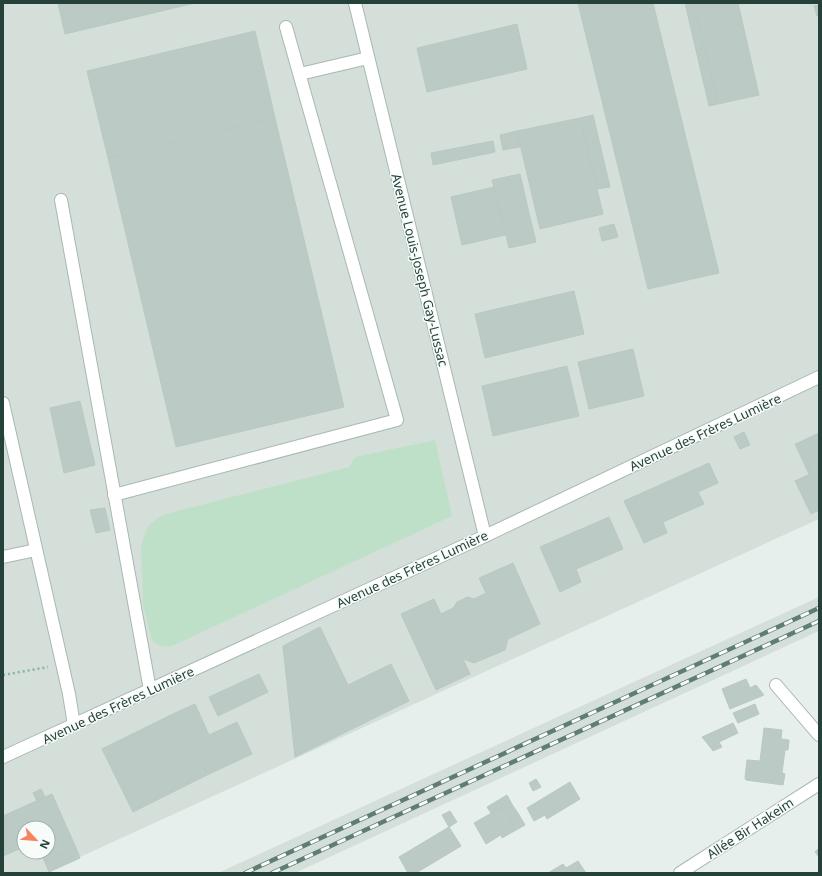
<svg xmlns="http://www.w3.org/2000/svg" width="822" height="876" viewBox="0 0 822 876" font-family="'Noto Sans',sans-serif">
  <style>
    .built { fill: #d4dfda; fill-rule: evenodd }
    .green { fill: #bfe0c8 }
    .building { fill: #bbcac4; stroke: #b8c9c2 }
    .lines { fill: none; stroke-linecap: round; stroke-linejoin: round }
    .minor-casing { stroke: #a8b8b2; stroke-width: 14 }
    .path { stroke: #86b3a5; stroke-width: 2.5; stroke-dasharray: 2 3; stroke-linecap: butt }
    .minor { stroke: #fff; stroke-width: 12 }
    .rail-casing { stroke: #5f7d75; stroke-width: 4.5 }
    .rail { stroke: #f7fbf9; stroke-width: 3; stroke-dasharray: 9; stroke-linecap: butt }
    .labels { text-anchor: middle; stroke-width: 3; stroke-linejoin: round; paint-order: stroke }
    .street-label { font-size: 13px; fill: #24423a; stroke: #f7fbf9 }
  </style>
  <rect width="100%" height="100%" fill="#e6efeb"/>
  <g class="built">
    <path d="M 3,3 L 819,3 L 819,519 L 45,873 L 3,873 ZM 24,828 L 48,828 L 48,852 L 24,852 Z"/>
    <polygon points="819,597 819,631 295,873 218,873"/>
  </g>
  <path class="green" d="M 435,440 L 452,516 L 172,646 C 163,648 158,646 152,640 L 143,605 L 141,547 L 145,533 L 150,524 L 162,515 L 349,467 L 355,457 Z"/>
  <g class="building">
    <polygon points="58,3 195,3 65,34"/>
    <polygon points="578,3 653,3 719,273 648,289"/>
    <polygon points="685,3 694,3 718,104 709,106"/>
    <polygon points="694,3 738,3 759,95 718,104"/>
    <polygon points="819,5 819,16 817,16 814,6"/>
    <polygon points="517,24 527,69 427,92 417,48"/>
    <polygon points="255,31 275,118 108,158 87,71"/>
    <polygon points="593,115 610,187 597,189 580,118"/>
    <polygon points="275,118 344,407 176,447 108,158"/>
    <polygon points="580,118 603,214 540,229 517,131"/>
    <polygon points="517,131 520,147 503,150 500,135"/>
    <polygon points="493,141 495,152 433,165 431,153"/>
    <polygon points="520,174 528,209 501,215 492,180"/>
    <polygon points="494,187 505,235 462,245 451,197"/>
    <polygon points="528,209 536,242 509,248 501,215"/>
    <polygon points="614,224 618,237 602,241 599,228"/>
    <polygon points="574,291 584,334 485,358 475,314"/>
    <polygon points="633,349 644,396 589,409 578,362"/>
    <polygon points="567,366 579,416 493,436 482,386"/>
    <polygon points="80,401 95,465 64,473 50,408"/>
    <polygon points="744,432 750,445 740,449 734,437"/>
    <polygon points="819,433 819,510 811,514 795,481 812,473 798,443"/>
    <polygon points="798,443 812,473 809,474 795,444"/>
    <polygon points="709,463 718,483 698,492 704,504 663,522 667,533 644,543 624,501"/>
    <polygon points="105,508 110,530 96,533 90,510"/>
    <polygon points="609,517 623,549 576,569 581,582 560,592 540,547"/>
    <polygon points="513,563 540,624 508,639 505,650 474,663 463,659 429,675 401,614 434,599 441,614 453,608 457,602 468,597 474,599 486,593 479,578"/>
    <polygon points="320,627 348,685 391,664 409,701 295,757 283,646"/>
    <polygon points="463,659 470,674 436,690 429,675"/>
    <polygon points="259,674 268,692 218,716 209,697"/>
    <polygon points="746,679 750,688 756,685 764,695 730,709 722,689"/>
    <polygon points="195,704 209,735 237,722 252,754 207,775 177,712"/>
    <polygon points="755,704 759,714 738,723 733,713"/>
    <polygon points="177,712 207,775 133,812 102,749"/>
    <polygon points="733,723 738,733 719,742 711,748 702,737"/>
    <polygon points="764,728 782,730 781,739 789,740 788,750 785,750 782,773 785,774 783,785 746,780 745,778 747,760 760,761"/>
    <polygon points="719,742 722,747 713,751 711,748"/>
    <polygon points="536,779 541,787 533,791 529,783"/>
    <polygon points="570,782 580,799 547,819 545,815 534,821 527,808"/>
    <polygon points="41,789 45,797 37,801 33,793"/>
    <polygon points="52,794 76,848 45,862 40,852 48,852 48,828 24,828 24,847 3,856 3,816"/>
    <polygon points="507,795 513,806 504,811 502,807 491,813 487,807"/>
    <polygon points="513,806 518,813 509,818 514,827 486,844 474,823 502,807 504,811"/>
    <polygon points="450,811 457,822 449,827 442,815"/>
    <polygon points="518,813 525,825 502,838 501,835 514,827 509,818"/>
    <polygon points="449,827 461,846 416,873 408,873 399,857"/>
    <polygon points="76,848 80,858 49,872 45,862"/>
    <polygon points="819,848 819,857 815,852"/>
    <polygon points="578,861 586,873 548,873 563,864 566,868"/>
  </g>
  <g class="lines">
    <defs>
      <g id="minor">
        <polyline points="355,3 485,536"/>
        <polyline points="300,74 368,58"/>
        <polyline points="61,200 150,690"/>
        <polyline points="3,403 69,694 74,725"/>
        <polyline points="114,495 397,420 286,27"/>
        <polyline points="3,557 36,550"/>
        <polyline points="776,685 819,735"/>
        <polyline points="3,757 485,536 819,377"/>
        <polyline points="680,873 819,784"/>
      </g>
    </defs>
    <use href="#minor" class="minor-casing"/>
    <polyline class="path" points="3,675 48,667"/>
    <use href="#minor" class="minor"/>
    <defs>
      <g id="rail">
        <polyline points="245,873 819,608"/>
        <polyline points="272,873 819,621"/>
      </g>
    </defs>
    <use href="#rail" class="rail-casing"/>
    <use href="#rail" class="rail"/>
  </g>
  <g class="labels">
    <g class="street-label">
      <text transform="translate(420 270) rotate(76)" y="5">Avenue Louis-Joseph Gay-Lussac</text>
      <text transform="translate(705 432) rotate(-25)" y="5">Avenue des Frères Lumière</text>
      <text transform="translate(412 569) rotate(-25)" y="5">Avenue des Frères Lumière</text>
      <text transform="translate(118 705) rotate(-25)" y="5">Avenue des Frères Lumière</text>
      <text transform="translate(750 828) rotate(-33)" y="5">Allée Bir Hakeim</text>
    </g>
  </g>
  <rect width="822" height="876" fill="none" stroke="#24423a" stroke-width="8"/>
  <g transform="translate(36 840) rotate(116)"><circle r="19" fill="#f7fbf9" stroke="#a3b1ad"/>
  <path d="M0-3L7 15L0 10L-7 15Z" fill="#f4845f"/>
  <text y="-6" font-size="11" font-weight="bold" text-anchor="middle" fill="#24423a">N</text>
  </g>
</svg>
